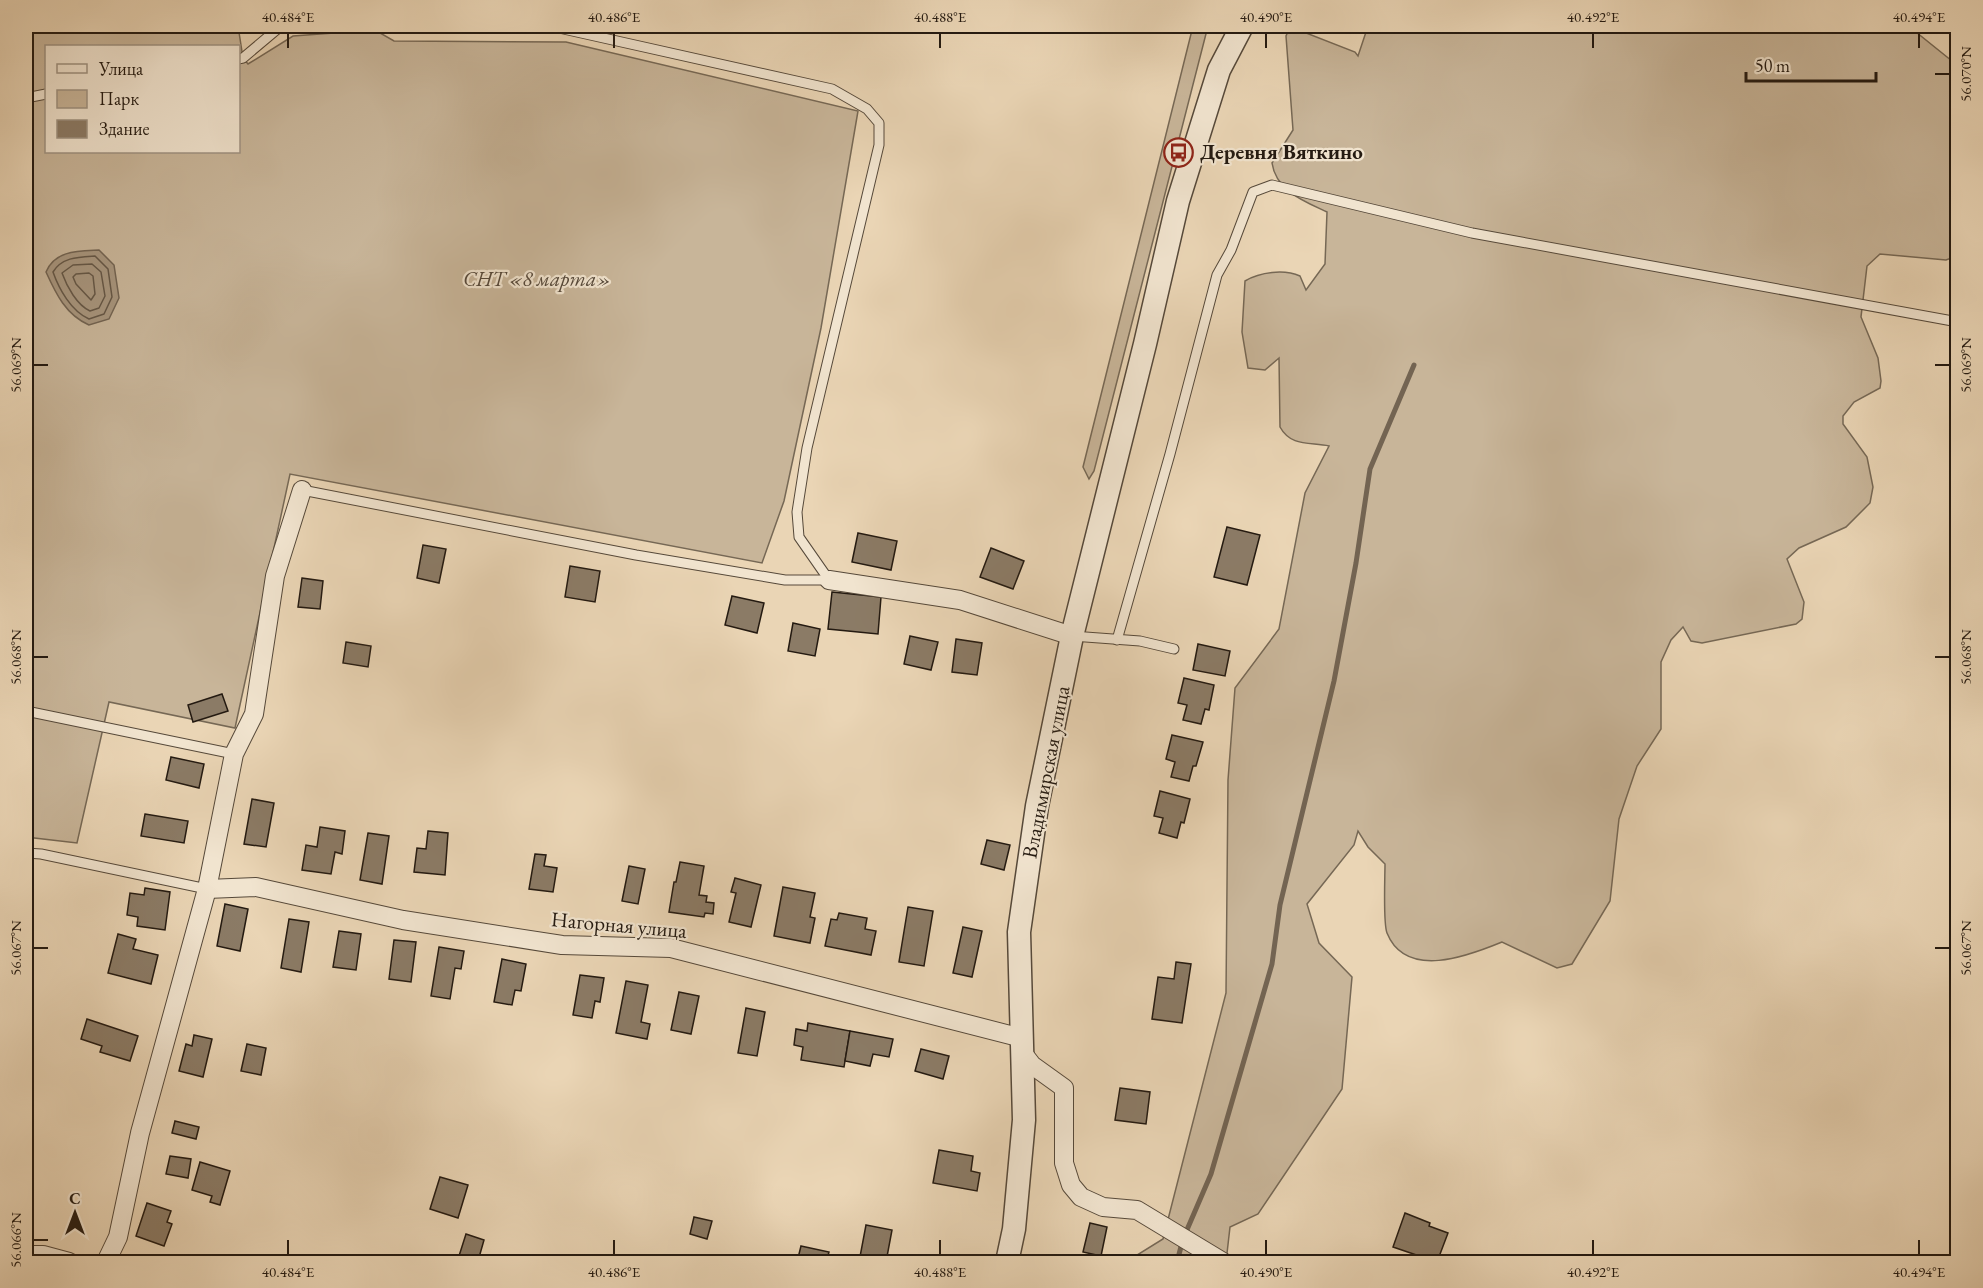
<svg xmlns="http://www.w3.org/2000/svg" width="1983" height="1288" viewBox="0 0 1983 1288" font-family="'EB Garamond',serif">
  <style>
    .green { fill: #c8b599; stroke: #766855; stroke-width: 1.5; fill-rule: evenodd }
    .water { fill: #a7957d; stroke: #736452; stroke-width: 1.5 }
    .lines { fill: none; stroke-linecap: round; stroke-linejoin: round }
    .shore { stroke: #665847; stroke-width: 1.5 }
    .stream { stroke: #736452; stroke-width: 5 }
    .building { fill: #8b7b66; stroke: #241a11; stroke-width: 1.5 }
    .service-casing { stroke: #56493a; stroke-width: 11 }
    .minor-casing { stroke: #56493a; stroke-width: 20 }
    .tertiary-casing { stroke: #56493a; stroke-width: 25 }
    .service { stroke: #f1e4cf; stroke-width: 9 }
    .minor { stroke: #f1e4cf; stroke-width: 18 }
    .tertiary { stroke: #f1e4cf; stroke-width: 22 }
    .ticks { fill: none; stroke: #241a11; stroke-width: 2 }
    .labels { text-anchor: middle; stroke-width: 4.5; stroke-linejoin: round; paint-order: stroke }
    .poi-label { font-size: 21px; font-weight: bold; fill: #241a11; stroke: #f1e4cf; text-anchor: start }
    .park-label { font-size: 21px; font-style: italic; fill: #55483a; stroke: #f1e4cf }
    .street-label { font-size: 21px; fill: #241a11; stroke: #f1e4cf }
    .neatline { fill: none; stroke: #241a11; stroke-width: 2 }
    .ticks-label { font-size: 15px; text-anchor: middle; fill: #241a11 }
  </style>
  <rect width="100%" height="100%" fill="#ead5b5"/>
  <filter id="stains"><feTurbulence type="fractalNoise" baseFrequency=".00333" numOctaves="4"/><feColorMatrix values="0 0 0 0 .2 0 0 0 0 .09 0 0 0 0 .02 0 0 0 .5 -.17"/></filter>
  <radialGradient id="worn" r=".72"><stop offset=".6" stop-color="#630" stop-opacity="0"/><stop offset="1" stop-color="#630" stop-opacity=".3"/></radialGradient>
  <g class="green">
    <path d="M 26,26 L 238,26 L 243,58 L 248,64 L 293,36 L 375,30 L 394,41 L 566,42 L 858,111 L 821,328 L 784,501 L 762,563 L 290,474 L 235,728 L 109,702 L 77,843 L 26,837 ZM 46,46 L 238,46 L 238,152 L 46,152 Z"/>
    <polygon points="1193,26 1208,26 1094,471 1089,479 1083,467"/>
    <path d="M 1368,26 L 1912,26 L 1916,32 L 1957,65 L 1957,256 L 1946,260 L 1880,254 L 1867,266 L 1861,317 L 1878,358 L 1881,381 L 1880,388 L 1854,402 L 1843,416 L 1843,424 L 1867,457 L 1873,487 L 1870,503 L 1846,527 L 1799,548 L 1787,559 L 1804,602 L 1802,619 L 1796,624 L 1702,643 L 1691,641 L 1683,627 L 1671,640 L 1661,662 L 1661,729 L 1637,766 L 1619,819 L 1610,901 L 1572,964 L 1557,968 L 1502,942 C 1468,956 1406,980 1387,933 C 1383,923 1385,878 1385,864 L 1368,847 L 1358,831 L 1354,845 L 1307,904 L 1319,943 L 1352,977 L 1342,1089 L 1258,1214 L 1230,1227 L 1226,1262 L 1128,1262 L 1129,1260 L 1163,1239 L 1226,993 L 1228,780 L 1235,688 L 1279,629 L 1305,493 L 1329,446 C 1310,442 1291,447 1280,427 L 1279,358 L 1265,370 L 1248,368 L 1242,332 L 1245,281 C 1260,272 1284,269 1300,276 L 1306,290 L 1325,264 L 1327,212 C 1304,201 1276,191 1272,163 L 1293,130 L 1286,36 L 1289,29 L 1296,29 L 1355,52 L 1358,56 Z"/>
  </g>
  <path class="water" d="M 99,250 L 114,265 L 119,298 L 109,319 L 89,325 C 66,315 56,294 46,272 C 55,250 79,251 99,250 Z"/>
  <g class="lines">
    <g class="shore">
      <path d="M 95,256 L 108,269 L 112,297 L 104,314 L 89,319 C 71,311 59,289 53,272 C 62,257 79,257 95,256 Z"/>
      <path d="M 92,264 L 101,272 L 105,296 L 99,308 L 90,311 C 77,305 67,287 62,273 L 73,265 Z"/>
      <polygon points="89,273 93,276 95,294 91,300 76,284 73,277 76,274"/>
    </g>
    <polyline class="stream" points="1177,1262 1183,1239 1211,1174 1272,964 1280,905 1334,681 1356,563 1370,469 1414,365"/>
  </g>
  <g class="building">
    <polygon points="1227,527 1260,535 1247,585 1214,577"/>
    <polygon points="858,533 897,541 891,570 852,562"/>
    <polygon points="423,545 446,549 439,583 417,578"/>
    <polygon points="991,548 1024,561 1013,589 980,577"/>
    <polygon points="570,566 600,571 595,602 565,597"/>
    <polygon points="302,578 323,581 320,609 298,607"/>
    <polygon points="832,592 881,597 878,634 828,629"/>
    <polygon points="732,596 764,603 757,633 725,625"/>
    <polygon points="793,623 820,629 815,656 788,651"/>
    <polygon points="910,636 938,642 931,670 904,664"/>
    <polygon points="956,639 982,643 977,675 952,672"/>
    <polygon points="346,642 371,646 368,667 343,663"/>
    <polygon points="1198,644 1230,651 1225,676 1193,670"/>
    <polygon points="1184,678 1214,685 1209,710 1205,709 1201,724 1183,720 1187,705 1178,703"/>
    <polygon points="222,694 228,711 193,722 188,705"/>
    <polygon points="1172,735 1203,742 1196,766 1193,766 1189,781 1171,777 1175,762 1166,759"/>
    <polygon points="171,757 204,764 199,788 166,780"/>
    <polygon points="1160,791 1190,799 1184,823 1181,822 1177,838 1159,833 1163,818 1154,816"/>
    <polygon points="252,799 274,803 266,847 244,844"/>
    <polygon points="145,814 188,821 184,843 141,836"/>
    <polygon points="320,827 345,831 342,854 335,852 331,874 302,870 306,845 317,847"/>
    <polygon points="428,831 448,833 445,875 414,872 417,848 426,849"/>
    <polygon points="368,833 389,836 382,884 360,880"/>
    <polygon points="987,840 1010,845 1004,870 981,864"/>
    <polygon points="535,854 546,855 544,866 557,868 553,892 529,889"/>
    <polygon points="680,862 704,866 699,895 707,896 706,902 714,903 713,914 705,913 704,917 669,912 674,882 676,882"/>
    <polygon points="629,866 645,869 638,904 622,901"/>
    <polygon points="735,878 761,885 751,927 729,922 736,893 731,892"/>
    <polygon points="783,887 815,893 810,917 815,918 810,943 774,936"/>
    <polygon points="145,888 170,892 165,930 137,926 138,917 127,915 130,893 144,895"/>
    <polygon points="225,904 248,909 240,951 217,946"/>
    <polygon points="908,907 933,911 924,966 899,962"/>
    <polygon points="839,913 867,918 865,929 876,931 871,955 825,946 831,919 837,920"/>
    <polygon points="289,919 309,922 301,972 281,968"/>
    <polygon points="963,927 982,931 972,977 953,973"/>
    <polygon points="339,931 361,934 356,970 333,967"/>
    <polygon points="118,934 136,939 133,949 158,955 151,984 108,973"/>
    <polygon points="394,940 416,942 411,982 389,979"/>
    <polygon points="439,947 464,951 461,969 455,968 450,999 431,996"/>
    <polygon points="502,959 526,964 521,991 515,990 512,1005 494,1002"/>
    <polygon points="1176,962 1191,964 1182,1023 1152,1019 1158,977 1174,979"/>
    <polygon points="580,975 604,978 600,1002 595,1001 592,1018 573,1015"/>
    <polygon points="626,981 648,985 641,1022 650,1024 647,1039 616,1033"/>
    <polygon points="679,992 699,996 691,1034 671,1030"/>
    <polygon points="746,1008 765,1012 757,1056 738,1053"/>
    <polygon points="87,1019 138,1036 130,1061 100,1052 102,1046 81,1039"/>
    <polygon points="808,1023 850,1031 844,1067 801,1060 803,1047 794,1045 796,1029 807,1031"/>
    <polygon points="850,1031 893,1039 889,1057 873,1054 870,1066 845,1061"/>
    <polygon points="194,1035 212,1039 203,1077 179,1071 186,1044 192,1046"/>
    <polygon points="247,1044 266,1048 261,1075 241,1071"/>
    <polygon points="921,1049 949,1056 943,1079 915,1071"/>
    <polygon points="1120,1088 1150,1092 1146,1124 1115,1120"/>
    <polygon points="175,1121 199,1127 196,1139 172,1133"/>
    <polygon points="939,1150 973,1156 971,1171 980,1173 977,1191 933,1183"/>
    <polygon points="170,1156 191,1159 188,1178 166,1174"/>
    <polygon points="200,1162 230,1171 220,1205 210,1202 212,1196 192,1190"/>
    <polygon points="440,1177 468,1185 458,1218 430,1209"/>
    <polygon points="147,1203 171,1211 167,1222 172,1224 164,1246 136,1236"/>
    <polygon points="1405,1213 1430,1223 1429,1226 1448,1233 1437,1262 1393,1247"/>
    <polygon points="694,1217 712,1221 707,1239 690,1234"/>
    <polygon points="1090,1223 1107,1227 1101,1256 1083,1252"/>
    <polygon points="866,1225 892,1230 886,1262 859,1262"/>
    <polygon points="466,1234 484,1240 478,1261 459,1256"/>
    <polygon points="801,1246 829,1252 826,1262 797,1262"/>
  </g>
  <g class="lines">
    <defs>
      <g id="service">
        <polyline points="550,26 832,89 867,109 879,123 879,145 807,448 797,512 799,537 829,580"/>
        <polyline points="238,59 243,58 281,26"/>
        <polyline points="26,98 46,94"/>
        <polyline points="302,490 636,555 785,580 829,580"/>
        <polyline points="1072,636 1140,641 1174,649"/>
        <polyline points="1117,640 1170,454 1217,275 1231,250 1253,192 1272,185 1472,233 1958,322"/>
        <polyline points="26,711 234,754"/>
        <polyline points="26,853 41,854 207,889"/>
      </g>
      <g id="minor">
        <polyline points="829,580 960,600 1072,636"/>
        <polyline points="207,889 256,887 403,920 562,945 671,948 1022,1038"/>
        <polyline points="1022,1052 1032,1065 1064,1088 1064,1163 1071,1185 1081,1197 1103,1207 1137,1210 1223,1262"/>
        <polyline points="26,1255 43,1255 69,1262"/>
        <polyline points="106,1262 118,1237 140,1133 207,889 234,754 254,714 275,576 302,490"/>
      </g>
      <polyline id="tertiary" points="1007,1262 1014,1229 1024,1120 1019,932 1037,806 1072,636 1145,344 1178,201 1219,70 1242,26"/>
    </defs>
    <use href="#service" class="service-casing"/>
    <use href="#minor" class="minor-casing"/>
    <use href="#tertiary" class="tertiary-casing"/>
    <use href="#service" class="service"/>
    <use href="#minor" class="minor"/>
    <use href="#tertiary" class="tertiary"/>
  </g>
  <path class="ticks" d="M 288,33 L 288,48M 614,33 L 614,48M 940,33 L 940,48M 1266,33 L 1266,48M 1593,33 L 1593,48M 1919,33 L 1919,48M 1935,74 L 1950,74M 33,365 L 48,365M 1935,365 L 1950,365M 33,657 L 48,657M 1935,657 L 1950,657M 33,948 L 48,948M 1935,948 L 1950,948M 33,1240 L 48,1240M 288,1240 L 288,1255M 614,1240 L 614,1255M 940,1240 L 940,1255M 1266,1240 L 1266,1255M 1593,1240 L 1593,1255M 1919,1240 L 1919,1255"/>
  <defs>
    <symbol id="bus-ring" viewBox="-11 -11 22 22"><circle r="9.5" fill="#f1e4cf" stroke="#8f2418" stroke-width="1.5"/><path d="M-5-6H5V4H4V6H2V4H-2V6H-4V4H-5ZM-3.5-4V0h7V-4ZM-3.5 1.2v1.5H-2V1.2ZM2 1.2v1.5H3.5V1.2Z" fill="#8f2418"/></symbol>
  </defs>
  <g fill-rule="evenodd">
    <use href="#bus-ring" x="1162" y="136" width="33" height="33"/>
  </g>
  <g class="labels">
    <g class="poi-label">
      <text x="1200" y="159">Деревня Вяткино</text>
    </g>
    <g class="park-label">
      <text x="537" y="286">СНТ «8 марта»</text>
    </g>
    <g class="street-label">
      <text transform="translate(1046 772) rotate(-79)" y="7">Владимирская улица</text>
      <text transform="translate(619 925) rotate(5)" y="7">Нагорная улица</text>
    </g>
  </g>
  <rect width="1983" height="1288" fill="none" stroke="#ead5b5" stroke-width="66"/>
  <rect x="45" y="45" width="195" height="108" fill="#f1e4cf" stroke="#9f9383" stroke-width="1.5"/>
  <rect x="57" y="64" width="30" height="9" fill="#f1e4cf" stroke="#9f9383" stroke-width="1.5"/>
  <text x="99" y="75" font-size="18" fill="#241a11">Улица</text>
  <rect x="57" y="90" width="30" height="18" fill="#c8b599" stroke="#9f9383" stroke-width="1.5"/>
  <text x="99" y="105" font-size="18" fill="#241a11">Парк</text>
  <rect x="57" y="120" width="30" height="18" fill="#8b7b66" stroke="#9f9383" stroke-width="1.5"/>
  <text x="99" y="135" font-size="18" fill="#241a11">Здание</text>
  <g transform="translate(75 1213)" stroke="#f1e4cf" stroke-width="4.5" paint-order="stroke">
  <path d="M0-4.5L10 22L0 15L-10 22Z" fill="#241a11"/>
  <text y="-9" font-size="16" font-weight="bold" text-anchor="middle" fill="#241a11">С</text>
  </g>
  <path d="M1746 72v9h130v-9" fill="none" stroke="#241a11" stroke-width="3"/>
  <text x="1755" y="72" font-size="18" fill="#241a11" stroke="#f1e4cf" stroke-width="4.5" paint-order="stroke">50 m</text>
  <rect x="33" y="33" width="1917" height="1222" class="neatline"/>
  <g class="ticks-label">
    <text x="288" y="22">40.484°E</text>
    <text x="614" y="22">40.486°E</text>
    <text x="940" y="22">40.488°E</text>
    <text x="1266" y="22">40.490°E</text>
    <text x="1593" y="22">40.492°E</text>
    <text x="1919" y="22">40.494°E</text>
    <text transform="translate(1966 74) rotate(-90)" y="5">56.070°N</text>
    <text transform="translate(16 365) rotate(-90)" y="5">56.069°N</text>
    <text transform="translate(1966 365) rotate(-90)" y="5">56.069°N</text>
    <text transform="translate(16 657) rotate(-90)" y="5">56.068°N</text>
    <text transform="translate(1966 657) rotate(-90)" y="5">56.068°N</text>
    <text transform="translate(16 948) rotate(-90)" y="5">56.067°N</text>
    <text transform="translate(1966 948) rotate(-90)" y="5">56.067°N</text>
    <text transform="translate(16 1240) rotate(-90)" y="5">56.066°N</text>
    <text x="288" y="1277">40.484°E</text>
    <text x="614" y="1277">40.486°E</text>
    <text x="940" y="1277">40.488°E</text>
    <text x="1266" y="1277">40.490°E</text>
    <text x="1593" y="1277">40.492°E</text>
    <text x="1919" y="1277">40.494°E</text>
  </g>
  <rect width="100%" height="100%" filter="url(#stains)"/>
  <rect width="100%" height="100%" fill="url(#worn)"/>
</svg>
